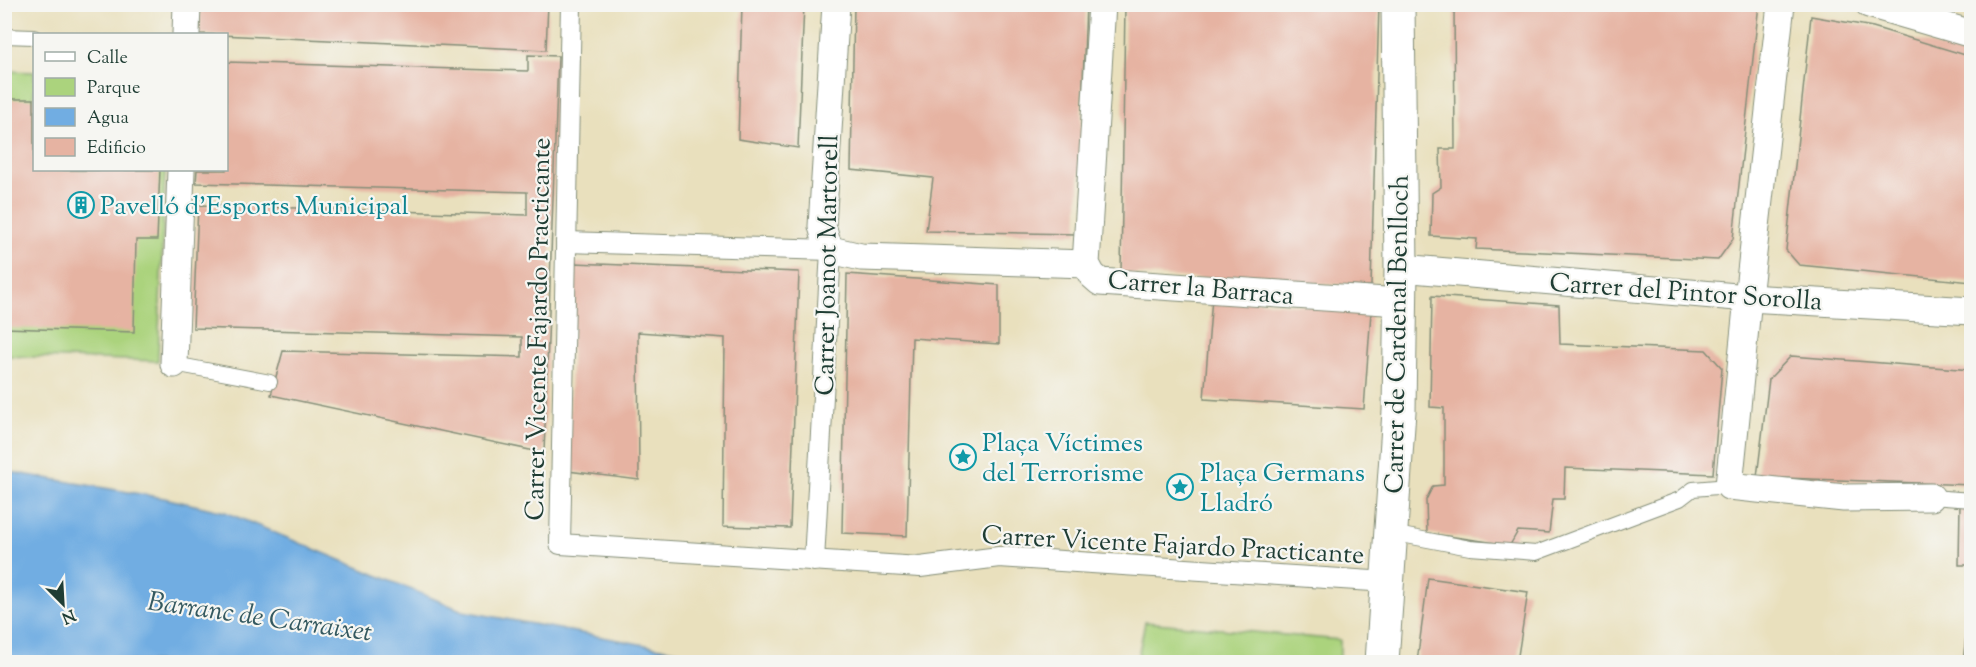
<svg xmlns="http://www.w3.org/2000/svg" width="1976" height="667" viewBox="0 0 1976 667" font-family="'Sorts Mill Goudy',serif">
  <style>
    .green { fill: #abd37d; stroke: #658858; stroke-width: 1.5 }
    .water { fill: #71ade2; stroke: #48758b; stroke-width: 1.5 }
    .building { fill: #e6b3a2 }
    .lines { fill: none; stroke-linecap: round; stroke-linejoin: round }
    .service-casing { stroke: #848e78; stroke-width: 16 }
    .pedestrian-casing { stroke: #848e78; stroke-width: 22 }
    .minor-casing { stroke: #848e78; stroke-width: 29 }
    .secondary-casing { stroke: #848e78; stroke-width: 35 }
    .service { stroke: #fff; stroke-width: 14 }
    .pedestrian { stroke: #fff; stroke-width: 20 }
    .minor { stroke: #fff; stroke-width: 27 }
    .secondary { stroke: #fff; stroke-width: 33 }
    .labels { text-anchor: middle; stroke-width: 4.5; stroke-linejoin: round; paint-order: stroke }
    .culture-label { font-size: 26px; fill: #0d838f; stroke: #f6f6f2; text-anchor: start }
    .street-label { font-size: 26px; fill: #1f3d34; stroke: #f6f6f2 }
    .water-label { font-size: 27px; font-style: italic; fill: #345960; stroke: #f6f6f2 }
  </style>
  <rect width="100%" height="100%" fill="#f6f6f2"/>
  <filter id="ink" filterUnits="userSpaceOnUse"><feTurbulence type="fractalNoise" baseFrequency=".0167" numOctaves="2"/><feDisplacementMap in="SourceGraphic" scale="12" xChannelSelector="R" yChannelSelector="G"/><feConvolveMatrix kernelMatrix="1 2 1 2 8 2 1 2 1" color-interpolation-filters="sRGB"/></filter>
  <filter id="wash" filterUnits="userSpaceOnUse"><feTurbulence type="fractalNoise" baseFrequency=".008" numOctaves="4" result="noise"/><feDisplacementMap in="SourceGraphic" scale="24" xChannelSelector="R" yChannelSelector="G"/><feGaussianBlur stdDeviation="1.35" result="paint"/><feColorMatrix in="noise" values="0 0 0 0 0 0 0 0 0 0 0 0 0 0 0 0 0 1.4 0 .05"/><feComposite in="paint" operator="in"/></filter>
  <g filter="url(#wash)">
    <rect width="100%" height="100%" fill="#e9e0bd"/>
    <g class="green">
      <polygon points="4,71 34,72 34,170 165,170 158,361 5,356"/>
      <polygon points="1145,622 1340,640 1340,662 1137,662"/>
    </g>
    <polygon class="water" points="4,471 164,498 225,512 463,611 736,662 5,662"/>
    <g id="blocks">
      <g class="building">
        <polygon points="201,4 548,4 546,50 199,34"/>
        <polygon points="742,4 804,4 798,148 738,139"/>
        <polygon points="854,4 1086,4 1077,234 926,231 933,178 851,170"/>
        <polygon points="1125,4 1379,4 1371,286 1206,279 1121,273"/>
        <polygon points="1454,4 1759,4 1733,239 1718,260 1476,249 1477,239 1431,236 1432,193 1441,187 1440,149 1455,149"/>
        <polygon points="1811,16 1873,27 1972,57 1972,154 1968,165 1967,197 1972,198 1972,282 1799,265 1786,250"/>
        <polygon points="528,55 558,56 544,453 271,395 283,351 522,357 522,337 193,328 198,205 527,215 527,192 196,183 197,170 226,170 226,62 528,71"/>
        <polygon points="4,99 34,99 34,170 160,170 157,240 136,240 134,332 4,328"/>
        <polygon points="574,263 799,272 790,528 723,526 725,338 638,332 639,480 568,471"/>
        <polygon points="847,274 999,285 999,344 912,338 907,536 842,533"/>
        <polygon points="1432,296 1559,305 1560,344 1706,350 1722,368 1713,474 1565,468 1564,499 1553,499 1549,533 1518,531 1510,545 1427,533 1426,500 1433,486 1444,485 1444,408 1430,407"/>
        <polygon points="1212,297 1371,312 1364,409 1204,399"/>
        <polygon points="1791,356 1972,370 1972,485 1757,477 1769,379"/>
        <polygon points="1960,502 1972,503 1972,565 1959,565"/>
        <polygon points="1428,578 1528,592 1517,662 1417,662"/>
        <polygon points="1970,601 1972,602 1972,662 1963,662"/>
      </g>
    </g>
  </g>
  <g filter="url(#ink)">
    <use href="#blocks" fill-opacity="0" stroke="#848e78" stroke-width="1.5"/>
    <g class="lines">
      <defs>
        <g id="service">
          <polyline points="4,36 34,37"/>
          <polyline points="174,364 270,382"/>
          <polyline points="1931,497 1972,500"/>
          <polyline points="1391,533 1470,548 1536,553 1680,499 1693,489 1729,486"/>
        </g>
        <g id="pedestrian">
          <polyline points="571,4 560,544 920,567 999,557 1388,582"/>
          <polyline points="566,242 831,250 814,561"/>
        </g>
        <g id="minor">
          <polyline points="836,4 822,226 826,240 831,250 861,257 1086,264"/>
          <polyline points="1102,4 1086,264 1092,275 1100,282 1400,302"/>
          <polyline points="1781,4 1748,298 1729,486 1844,498 1931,497"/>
          <polyline points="1869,4 1972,34"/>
          <polyline points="186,34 187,4"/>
          <polyline points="1401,268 1748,298 1972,311"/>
          <polyline points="174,364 181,170"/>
        </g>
        <polyline id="secondary" points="1382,662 1399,411 1401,268 1398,4"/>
      </defs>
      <use href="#service" class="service-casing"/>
      <use href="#pedestrian" class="pedestrian-casing"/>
      <use href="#minor" class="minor-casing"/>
      <use href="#secondary" class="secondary-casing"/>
      <use href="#service" class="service"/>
      <use href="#pedestrian" class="pedestrian"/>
      <use href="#minor" class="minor"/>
      <use href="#secondary" class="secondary"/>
    </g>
  </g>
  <defs>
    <symbol id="building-ring" viewBox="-11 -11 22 22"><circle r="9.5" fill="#f6f6f2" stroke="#0f9aa8" stroke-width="1.5"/><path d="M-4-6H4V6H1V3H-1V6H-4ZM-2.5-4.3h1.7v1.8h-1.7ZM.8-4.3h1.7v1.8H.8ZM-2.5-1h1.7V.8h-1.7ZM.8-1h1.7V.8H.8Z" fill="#0f9aa8"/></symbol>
    <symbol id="sight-ring" viewBox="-11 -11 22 22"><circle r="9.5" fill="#f6f6f2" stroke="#0f9aa8" stroke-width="1.5"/><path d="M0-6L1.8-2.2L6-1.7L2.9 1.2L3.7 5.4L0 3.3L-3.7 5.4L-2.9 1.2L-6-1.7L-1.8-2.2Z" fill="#0f9aa8"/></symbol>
  </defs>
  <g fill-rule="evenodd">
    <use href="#building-ring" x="66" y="190" width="30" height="30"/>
    <use href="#sight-ring" x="948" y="442" width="30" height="30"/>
    <use href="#sight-ring" x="1165" y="472" width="30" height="30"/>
  </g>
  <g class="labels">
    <g class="culture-label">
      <text x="100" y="214">Pavelló d'Esports Municipal</text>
      <text x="982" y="451">Plaça Víctimes<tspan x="982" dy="30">del Terrorisme</tspan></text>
      <text x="1200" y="481">Plaça Germans<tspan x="1200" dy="30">Lladró</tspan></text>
    </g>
    <g class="street-label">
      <text transform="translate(826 265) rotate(-89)" y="9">Carrer Joanot Martorell</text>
      <text transform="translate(1201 287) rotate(5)" y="9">Carrer la Barraca</text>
      <text transform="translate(1686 291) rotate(4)" y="9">Carrer del Pintor Sorolla</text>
      <text transform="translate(537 329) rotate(-89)" y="9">Carrer Vicente Fajardo Practicante</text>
      <text transform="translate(1396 334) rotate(-89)" y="9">Carrer de Cardenal Benlloch</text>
      <text transform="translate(1173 544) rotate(3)" y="9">Carrer Vicente Fajardo Practicante</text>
    </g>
    <g class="water-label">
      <text transform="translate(260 616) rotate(8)" y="9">Barranc de Carraixet</text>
    </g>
  </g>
  <rect width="1976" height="667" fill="none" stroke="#f6f6f2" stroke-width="24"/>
  <rect x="33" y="33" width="195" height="138" fill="#f6f6f2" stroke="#a0aca6" stroke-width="1.5"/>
  <rect x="45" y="52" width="30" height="9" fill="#ffffff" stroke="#a0aca6" stroke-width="1.5"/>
  <text x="87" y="63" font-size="18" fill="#1f3d34">Calle</text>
  <rect x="45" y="78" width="30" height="18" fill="#abd37d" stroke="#a0aca6" stroke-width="1.5"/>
  <text x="87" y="93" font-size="18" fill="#1f3d34">Parque</text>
  <rect x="45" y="108" width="30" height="18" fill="#71ade2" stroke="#a0aca6" stroke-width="1.5"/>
  <text x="87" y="123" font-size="18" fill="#1f3d34">Agua</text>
  <rect x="45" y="138" width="30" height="18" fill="#e6b3a2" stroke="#a0aca6" stroke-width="1.5"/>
  <text x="87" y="153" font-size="18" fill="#1f3d34">Edificio</text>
  <g transform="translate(63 604) rotate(156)" stroke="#f6f6f2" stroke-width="4.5" paint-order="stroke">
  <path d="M0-4.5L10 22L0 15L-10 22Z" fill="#1f3d34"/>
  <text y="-9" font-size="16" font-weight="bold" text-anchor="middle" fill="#1f3d34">N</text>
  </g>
</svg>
